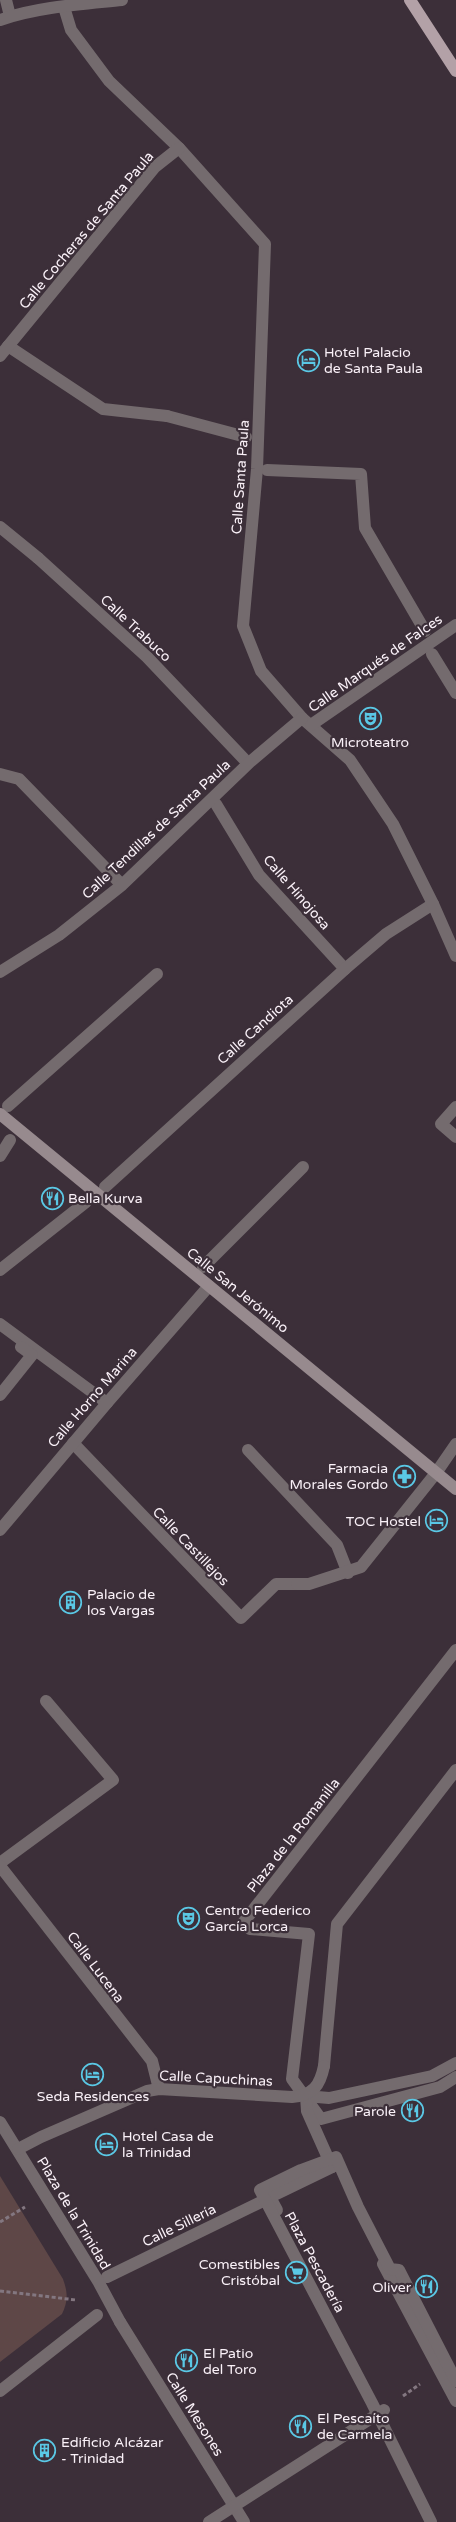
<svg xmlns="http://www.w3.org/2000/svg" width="456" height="2522" viewBox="0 0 456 2522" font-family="'Varela Round',sans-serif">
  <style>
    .green { fill: #5e4747 }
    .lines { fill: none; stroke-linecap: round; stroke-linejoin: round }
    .path { stroke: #837780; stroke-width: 3; stroke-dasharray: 4 2.5; stroke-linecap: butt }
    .pedestrian { stroke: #746b6e; stroke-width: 12 }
    .minor { stroke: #746b6e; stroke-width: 12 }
    .tertiary { stroke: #746b6e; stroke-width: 12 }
    .secondary { stroke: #978a8e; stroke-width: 12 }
    .primary { stroke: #b3a1a7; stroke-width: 12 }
    .labels { text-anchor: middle; stroke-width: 4.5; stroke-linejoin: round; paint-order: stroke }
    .street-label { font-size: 14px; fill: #faf1f8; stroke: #3c2f39 }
    .poi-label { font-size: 14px; fill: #faf1f8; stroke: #3c2f39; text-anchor: start }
  </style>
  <rect width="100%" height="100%" fill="#3c2f39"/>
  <path class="green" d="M 0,2176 L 63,2279 C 68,2293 68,2301 62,2314 L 0,2362 Z"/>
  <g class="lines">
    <g class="path">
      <polyline points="0,2222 25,2207"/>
      <polyline points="0,2291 76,2300"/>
      <polyline points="403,2396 420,2384"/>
    </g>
    <g class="pedestrian">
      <polyline points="6,0 10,16"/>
      <polyline points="167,416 246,437"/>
      <polyline points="267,470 361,474 365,528 425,631"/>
      <polyline points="38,558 147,657 244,759"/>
      <polyline points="432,654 456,693"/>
      <polyline points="0,774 19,779 118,881"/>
      <polyline points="216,804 259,875 345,969"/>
      <polyline points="8,1106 157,974"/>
      <polyline points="456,1107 441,1124 456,1137"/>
      <polyline points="0,1156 10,1140"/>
      <polyline points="105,1187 345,969 386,934 433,904"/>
      <polyline points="203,1267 303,1167"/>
      <polyline points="0,1270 86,1202"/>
      <polyline points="0,1324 107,1403"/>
      <polyline points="0,1395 32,1355 21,1347"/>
      <polyline points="73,1443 241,1618 276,1584 297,1584"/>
      <polyline points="436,1473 456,1444"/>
      <polyline points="456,1650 243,1923 250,1929 309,1934 292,2079 321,2119 440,2087 456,2077"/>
      <polyline points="0,1863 113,1780 46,1701"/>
      <polyline points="324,2066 337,1924 456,1770"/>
      <polyline points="332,2167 307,2111 306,2096 329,2098 432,2076 456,2063"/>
      <polyline points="277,2210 270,2197 332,2167"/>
      <polyline points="383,2264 456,2401"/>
      <polyline points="107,2277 265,2200"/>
      <polyline points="120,2322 244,2522"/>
      <polyline points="0,2391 97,2315"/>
      <polyline points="209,2522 384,2410"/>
      <polyline points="431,2522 372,2403 260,2190 301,2170 336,2157 358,2207 390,2269 399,2270 456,2381"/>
    </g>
    <g class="minor">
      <polyline points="64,7 71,30 109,81 179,148 265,244 257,469 243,626 261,671 302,718 350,760 393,824 433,904 456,956"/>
      <polyline points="8,346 103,409 167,416"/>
      <polyline points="0,356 155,167 179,148"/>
      <polyline points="0,527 38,558"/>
      <polyline points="311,725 456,625"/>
      <polyline points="0,972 59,935 122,885 250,762 302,718"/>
      <polyline points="248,1450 337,1545 348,1573"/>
      <polyline points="0,1530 107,1403 209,1286"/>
      <polyline points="297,1584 309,1584 361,1567 436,1473"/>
      <polyline points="0,1866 152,2061 159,2089"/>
      <polyline points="0,2122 98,2281 120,2322"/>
      <path d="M 18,2149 L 41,2137 L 147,2091 L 159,2089 L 292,2097 C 313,2095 320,2086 324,2066"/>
    </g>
    <path class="tertiary" d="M 0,20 C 36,7 84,4 122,0"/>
    <polyline class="secondary" points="0,1114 456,1489"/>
    <polyline class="primary" points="410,0 456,71"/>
  </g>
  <defs>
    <symbol id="hotel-ring" viewBox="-11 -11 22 22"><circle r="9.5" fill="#3c2f39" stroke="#5ac8e5" stroke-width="1.5"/><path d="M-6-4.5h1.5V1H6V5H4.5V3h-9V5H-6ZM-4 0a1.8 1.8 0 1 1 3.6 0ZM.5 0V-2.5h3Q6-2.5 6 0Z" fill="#5ac8e5"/></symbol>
    <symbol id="theatre-ring" viewBox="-11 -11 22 22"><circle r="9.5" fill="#3c2f39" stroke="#5ac8e5" stroke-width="1.5"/><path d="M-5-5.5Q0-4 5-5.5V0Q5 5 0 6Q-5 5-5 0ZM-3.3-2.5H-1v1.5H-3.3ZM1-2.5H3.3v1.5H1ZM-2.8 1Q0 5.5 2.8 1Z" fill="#5ac8e5"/></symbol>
    <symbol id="restaurant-ring" viewBox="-11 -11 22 22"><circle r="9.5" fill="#3c2f39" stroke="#5ac8e5" stroke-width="1.5"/><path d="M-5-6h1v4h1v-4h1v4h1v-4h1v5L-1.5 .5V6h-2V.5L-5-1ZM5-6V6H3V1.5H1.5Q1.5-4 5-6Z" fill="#5ac8e5"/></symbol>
    <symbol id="pharmacy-ring" viewBox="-11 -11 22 22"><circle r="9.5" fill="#3c2f39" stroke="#5ac8e5" stroke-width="1.5"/><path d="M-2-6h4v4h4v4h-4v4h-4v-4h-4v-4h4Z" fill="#5ac8e5"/></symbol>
    <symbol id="building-ring" viewBox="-11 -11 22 22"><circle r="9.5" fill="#3c2f39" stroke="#5ac8e5" stroke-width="1.5"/><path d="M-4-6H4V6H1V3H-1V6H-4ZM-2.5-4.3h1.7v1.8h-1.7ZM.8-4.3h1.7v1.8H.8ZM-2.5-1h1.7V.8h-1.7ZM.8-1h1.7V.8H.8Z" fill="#5ac8e5"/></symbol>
    <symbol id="supermarket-ring" viewBox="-11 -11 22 22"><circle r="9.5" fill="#3c2f39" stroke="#5ac8e5" stroke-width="1.5"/><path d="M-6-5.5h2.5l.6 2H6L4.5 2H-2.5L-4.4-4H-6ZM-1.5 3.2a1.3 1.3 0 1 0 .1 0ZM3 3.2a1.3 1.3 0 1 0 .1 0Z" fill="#5ac8e5"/></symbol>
  </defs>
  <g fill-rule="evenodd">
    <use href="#hotel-ring" x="296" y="348" width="25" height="25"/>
    <use href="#theatre-ring" x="358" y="706" width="25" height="25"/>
    <use href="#restaurant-ring" x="40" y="1186" width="25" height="25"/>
    <use href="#pharmacy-ring" x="392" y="1464" width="25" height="25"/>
    <use href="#hotel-ring" x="424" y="1508" width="25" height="25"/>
    <use href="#building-ring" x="58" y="1590" width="25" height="25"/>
    <use href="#theatre-ring" x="176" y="1906" width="25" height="25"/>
    <use href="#hotel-ring" x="80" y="2062" width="25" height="25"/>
    <use href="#restaurant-ring" x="400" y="2098" width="25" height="25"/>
    <use href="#hotel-ring" x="94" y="2132" width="25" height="25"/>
    <use href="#supermarket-ring" x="284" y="2260" width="25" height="25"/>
    <use href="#restaurant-ring" x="414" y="2274" width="25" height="25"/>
    <use href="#restaurant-ring" x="174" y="2348" width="25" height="25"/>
    <use href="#restaurant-ring" x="288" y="2414" width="25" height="25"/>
    <use href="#building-ring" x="32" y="2438" width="25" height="25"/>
  </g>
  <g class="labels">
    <g class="street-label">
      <text transform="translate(86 230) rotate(-50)" y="5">Calle Cocheras de Santa Paula</text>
      <text transform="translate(240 477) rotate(-86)" y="5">Calle Santa Paula</text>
      <text transform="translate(136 628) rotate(43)" y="5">Calle Trabuco</text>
      <text transform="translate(375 663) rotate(-35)" y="5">Calle Marqués de Falces</text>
      <text transform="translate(156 829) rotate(-43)" y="5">Calle Tendillas de Santa Paula</text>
      <text transform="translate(297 892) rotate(49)" y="5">Calle Hinojosa</text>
      <text transform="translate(255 1029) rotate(-42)" y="5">Calle Candiota</text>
      <text transform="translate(238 1290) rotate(39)" y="5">Calle San Jerónimo</text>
      <text transform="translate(92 1397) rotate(-49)" y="5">Calle Horno Marina</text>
      <text transform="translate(191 1546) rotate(46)" y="5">Calle Castillejos</text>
      <text transform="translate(293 1835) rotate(-52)" y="5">Plaza de la Romanilla</text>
      <text transform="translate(96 1967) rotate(53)" y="5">Calle Lucena</text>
      <text transform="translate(216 2078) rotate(3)" y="5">Calle Capuchinas</text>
      <text transform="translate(74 2213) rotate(59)" y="5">Plaza de la Trinidad</text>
      <text transform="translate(179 2225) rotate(-26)" y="5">Calle Sillería</text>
      <text transform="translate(315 2262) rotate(62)" y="5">Plaza Pescadería</text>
      <text transform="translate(195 2414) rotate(58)" y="5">Calle Mesones</text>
    </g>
    <g class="poi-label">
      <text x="324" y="357">Hotel Palacio<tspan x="324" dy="16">de Santa Paula</tspan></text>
      <text x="370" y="747" text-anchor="middle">Microteatro</text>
      <text x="68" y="1203">Bella Kurva</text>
      <text x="388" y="1473" text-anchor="end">Farmacia<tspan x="388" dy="16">Morales Gordo</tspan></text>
      <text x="421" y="1526" text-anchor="end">TOC Hostel</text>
      <text x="87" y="1599">Palacio de<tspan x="87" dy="16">los Vargas</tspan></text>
      <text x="205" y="1915">Centro Federico<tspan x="205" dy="16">García Lorca</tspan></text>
      <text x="93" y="2101" text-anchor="middle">Seda Residences</text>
      <text x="396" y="2116" text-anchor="end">Parole</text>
      <text x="122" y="2141">Hotel Casa de<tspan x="122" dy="16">la Trinidad</tspan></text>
      <text x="280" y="2269" text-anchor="end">Comestibles<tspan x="280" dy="16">Cristóbal</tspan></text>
      <text x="411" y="2292" text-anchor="end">Oliver</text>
      <text x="203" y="2358">El Patio<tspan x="203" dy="16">del Toro</tspan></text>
      <text x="317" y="2423">El Pescaíto<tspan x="317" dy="16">de Carmela</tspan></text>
      <text x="61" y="2447">Edificio Alcázar<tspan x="61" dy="16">- Trinidad</tspan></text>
    </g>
  </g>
</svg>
